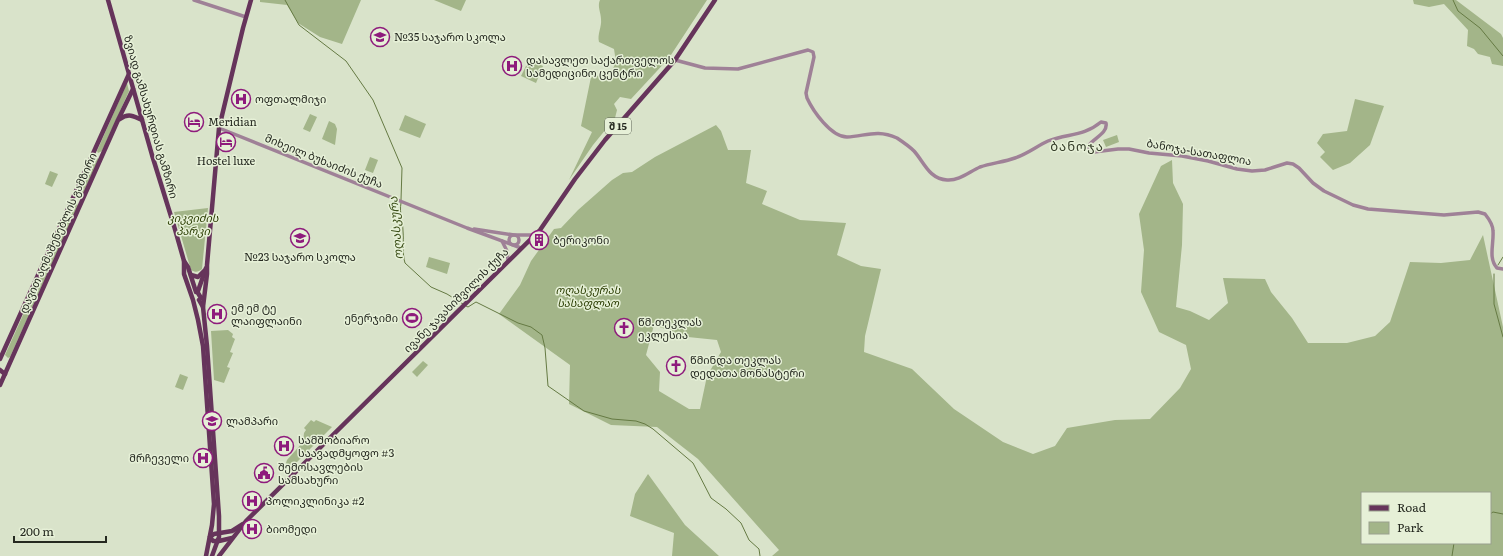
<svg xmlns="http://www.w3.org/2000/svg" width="1503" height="556" viewBox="0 0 1503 556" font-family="Literata,'Noto Sans Georgian',serif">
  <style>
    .green { fill: #a3b589; fill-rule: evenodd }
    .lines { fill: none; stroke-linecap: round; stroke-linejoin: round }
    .stream { stroke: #657a43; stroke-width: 1 }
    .minor { stroke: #9f8197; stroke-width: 3.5 }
    .major { stroke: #66345b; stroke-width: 4.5 }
    .labels { text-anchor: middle; stroke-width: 3; stroke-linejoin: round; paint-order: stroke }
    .shield { fill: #e6f0d7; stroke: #5f6557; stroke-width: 1 }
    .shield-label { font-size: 10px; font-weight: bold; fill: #252920 }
    .poi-label { font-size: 11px; fill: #252920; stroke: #e6f0d7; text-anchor: start }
    .street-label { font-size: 11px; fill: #252920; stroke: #e6f0d7 }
    .park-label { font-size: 11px; font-style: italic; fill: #2b3d03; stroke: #e6f0d7 }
    .water-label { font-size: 12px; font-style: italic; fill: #3c4f19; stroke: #e6f0d7 }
    .quarter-label { font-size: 13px; letter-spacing: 1px; fill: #363e2a; stroke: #e6f0d7 }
  </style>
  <rect width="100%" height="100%" fill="#d9e3ca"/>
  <g class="green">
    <polygon points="260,0 361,0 342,44 320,37 298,23 287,5 260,2"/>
    <polygon points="434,0 466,0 461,11"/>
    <path d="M 600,0 L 707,0 L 669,58 L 631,99 L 620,97 L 614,104 L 617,110 L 615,118 L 593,145 L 569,180 L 592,132 L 581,126 L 591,77 L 611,73 L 616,62 L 614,49 L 599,42 C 597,34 602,27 601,19 C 601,13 597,6 600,0 Z"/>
    <polygon points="1413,0 1456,0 1501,34 1503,38 1503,66 1492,64 1490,57 1478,54 1474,49 1467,46 1468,30 1444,4 1429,7 1414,4"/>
    <polygon points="529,60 543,66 536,83 521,76"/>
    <polygon points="127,83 129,91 102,151 98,153 97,151"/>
    <polygon points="1355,99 1384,106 1370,145 1350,163 1333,170 1320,157 1325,152 1317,143 1323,134 1347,131"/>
    <polygon points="310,114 317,117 310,132 303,129"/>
    <polygon points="405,115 426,124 420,138 399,130"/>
    <polygon points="329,121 335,124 337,129 335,145 322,139"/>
    <path d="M 716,125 L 721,131 L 728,150 L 751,150 L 746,183 L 767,191 L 762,204 L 800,220 L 846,223 L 837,255 L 861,266 L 881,269 L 865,336 L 864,352 L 912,369 L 954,409 L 1003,442 L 1033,454 L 1055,446 L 1067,428 L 1115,420 L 1150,419 L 1180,388 L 1191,369 L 1186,345 L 1159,332 L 1141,292 L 1144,250 L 1139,214 L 1161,166 L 1172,160 L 1173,183 L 1183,204 L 1182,245 L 1176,307 L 1190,311 L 1209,320 L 1228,303 L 1223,278 L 1265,279 L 1271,292 L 1292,318 L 1308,343 L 1347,343 L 1375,336 L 1390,322 L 1410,262 L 1441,263 L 1470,260 L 1483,235 L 1503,327 L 1503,556 L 772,556 L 779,550 L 698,459 L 657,427 L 611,425 L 569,404 L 570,365 L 499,314 L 520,285 L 531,261 L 554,229 L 561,228 L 578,210 L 612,180 L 623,173 L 632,172 L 655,157 ZM 654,325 L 688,337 L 717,340 L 721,352 L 707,376 L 700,409 L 689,409 L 659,391 L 660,372 L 646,355 ZM 1362,493 L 1490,493 L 1490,543 L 1362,543 Z"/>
    <polygon points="1117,135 1119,142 1106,147 1103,140"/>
    <polygon points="93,157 99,159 81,198 79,199 77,196 78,193"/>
    <polygon points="370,157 378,160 373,173 365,170"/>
    <polygon points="50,171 58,174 52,187 45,184"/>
    <polygon points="74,202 77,203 78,206 10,357 8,358 5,355"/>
    <path d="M 208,208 L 202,269 C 198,272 196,273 191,270 L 174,212 Z"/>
    <polygon points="429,257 450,263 447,274 426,267"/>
    <polygon points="228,330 233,334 232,337 235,339 230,352 233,353 227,367 230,368 224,383 214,380 211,331"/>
    <polygon points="423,361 428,365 417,377 412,372"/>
    <polygon points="180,374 188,377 183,390 175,387"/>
    <polygon points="311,420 314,422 316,420 332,427 291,468 286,463 287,460 303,442 304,433 306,430 304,428"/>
    <polygon points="648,474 685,525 719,556 672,556 674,533 630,516 635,494"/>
  </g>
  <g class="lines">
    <g class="stream">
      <polyline points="285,0 299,25 346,61 373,100 402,168 401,200"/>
      <polyline points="1453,0 1458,11 1480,28 1503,56"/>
      <path d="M 401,203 C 399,213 403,222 403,231 C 404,242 402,253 405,263 L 431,287 L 447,294 L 463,304"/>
      <polyline points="1498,265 1503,257"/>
      <polyline points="1494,274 1494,304 1503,337"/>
      <polyline points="466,306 468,307 476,302 518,323 531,327 542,335 545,348 548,386 584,411 612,419 636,421 645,424 653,429 693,463 711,498 726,509 741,523 749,540 759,549 760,556"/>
      <polyline points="1490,514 1493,512 1503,514"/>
      <polyline points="1452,556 1454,543"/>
    </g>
    <g class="minor">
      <polyline points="194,0 246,17"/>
      <path d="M 675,60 L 705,68 L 738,69 L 808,50 L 813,52 L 814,57 L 806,93 L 807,98 C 813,111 831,137 847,137 C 866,136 877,129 897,138 C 903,142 909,146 914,151 C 924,162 929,179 947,180 C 959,181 969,172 980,167 C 992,163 1004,162 1015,158 C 1027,154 1037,146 1048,141 C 1068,133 1083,137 1101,122 L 1106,123 C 1108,133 1094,138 1089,145 L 1089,148 L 1094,152 L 1118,149 L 1129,149 L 1149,153 L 1182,156 L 1208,161 L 1237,169 L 1252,171 L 1265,170 L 1287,163 L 1293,164 L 1299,168 L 1313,183 L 1324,191 L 1353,205 L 1368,209 L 1444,215 L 1478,212 L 1485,214 C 1489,219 1493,225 1493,231 C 1494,244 1488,258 1497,268 L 1503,269"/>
      <polyline points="219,128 467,228 521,248"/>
      <polyline points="474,229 514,235 535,235"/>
      <circle cx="514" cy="240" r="5"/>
      <polyline points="502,241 507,251 508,260"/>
    </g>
    <g class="major">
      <polyline points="108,0 152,155 174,226 184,261 184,274 193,300 198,320 203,346 214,504 212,525 206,556"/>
      <path d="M 120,119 C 128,113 134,116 142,120"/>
      <polyline points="184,261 188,267 196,292"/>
      <polyline points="191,275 198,277 204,271"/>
      <polyline points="198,291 206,268"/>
      <polyline points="198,293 201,298"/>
      <polyline points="199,300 203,307 207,346 219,516 219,537 212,556"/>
      <polyline points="203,307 207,274 207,265 219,128 243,28 251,0"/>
      <polyline points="0,359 129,74"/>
      <polyline points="0,370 5,374"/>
      <polyline points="0,385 118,120 133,89"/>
      <polyline points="210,537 214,534 232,531 243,524"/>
      <polyline points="210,537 213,541 219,541 232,538"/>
      <polyline points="219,556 246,521 540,230 575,179 605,140 675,60 715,0"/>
    </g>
  </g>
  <defs>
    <symbol id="school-ring" viewBox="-11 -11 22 22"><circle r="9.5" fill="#e6f0d7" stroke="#8e1b7c" stroke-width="1.5"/><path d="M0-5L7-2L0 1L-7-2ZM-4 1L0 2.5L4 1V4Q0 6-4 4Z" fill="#8e1b7c"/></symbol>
    <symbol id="hospital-ring" viewBox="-11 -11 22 22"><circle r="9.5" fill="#e6f0d7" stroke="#8e1b7c" stroke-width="1.5"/><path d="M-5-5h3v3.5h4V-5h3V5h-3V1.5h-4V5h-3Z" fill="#8e1b7c"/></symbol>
    <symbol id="hotel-ring" viewBox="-11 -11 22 22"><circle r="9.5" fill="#e6f0d7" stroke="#8e1b7c" stroke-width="1.5"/><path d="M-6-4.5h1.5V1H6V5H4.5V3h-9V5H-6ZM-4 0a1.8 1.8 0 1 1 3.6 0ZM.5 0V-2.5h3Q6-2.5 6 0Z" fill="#8e1b7c"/></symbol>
    <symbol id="building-ring" viewBox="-11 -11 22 22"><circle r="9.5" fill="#e6f0d7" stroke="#8e1b7c" stroke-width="1.5"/><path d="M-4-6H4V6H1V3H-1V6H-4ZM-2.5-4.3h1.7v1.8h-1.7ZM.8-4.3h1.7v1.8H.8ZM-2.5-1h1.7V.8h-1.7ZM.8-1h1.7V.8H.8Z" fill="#8e1b7c"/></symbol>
    <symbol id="stadium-ring" viewBox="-11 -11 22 22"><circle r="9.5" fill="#e6f0d7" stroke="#8e1b7c" stroke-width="1.5"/><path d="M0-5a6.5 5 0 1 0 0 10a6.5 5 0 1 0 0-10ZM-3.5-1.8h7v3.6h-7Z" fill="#8e1b7c"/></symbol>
    <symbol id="church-ring" viewBox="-11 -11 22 22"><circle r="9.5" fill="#e6f0d7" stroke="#8e1b7c" stroke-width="1.5"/><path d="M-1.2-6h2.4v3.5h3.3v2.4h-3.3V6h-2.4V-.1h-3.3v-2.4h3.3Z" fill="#8e1b7c"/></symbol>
    <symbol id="civic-ring" viewBox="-11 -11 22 22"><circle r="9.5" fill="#e6f0d7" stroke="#8e1b7c" stroke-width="1.5"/><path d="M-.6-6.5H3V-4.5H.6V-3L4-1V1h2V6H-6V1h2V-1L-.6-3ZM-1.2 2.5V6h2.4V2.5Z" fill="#8e1b7c"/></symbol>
  </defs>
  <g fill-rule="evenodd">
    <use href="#school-ring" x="369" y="26" width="22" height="22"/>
    <use href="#hospital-ring" x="501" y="55" width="22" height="22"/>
    <use href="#hospital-ring" x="230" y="88" width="22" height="22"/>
    <use href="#hotel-ring" x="183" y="111" width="22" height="22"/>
    <use href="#hotel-ring" x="215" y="131" width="22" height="22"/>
    <use href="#school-ring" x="289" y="227" width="22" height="22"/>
    <use href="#building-ring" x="528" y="229" width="22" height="22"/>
    <use href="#hospital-ring" x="206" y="303" width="22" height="22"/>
    <use href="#stadium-ring" x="401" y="307" width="22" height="22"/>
    <use href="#church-ring" x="613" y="317" width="22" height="22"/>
    <use href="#church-ring" x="665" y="355" width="22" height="22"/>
    <use href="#school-ring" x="201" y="410" width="22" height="22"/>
    <use href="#hospital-ring" x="273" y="435" width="22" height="22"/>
    <use href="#hospital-ring" x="192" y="447" width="22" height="22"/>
    <use href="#civic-ring" x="253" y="462" width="22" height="22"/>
    <use href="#hospital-ring" x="241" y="490" width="22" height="22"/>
    <use href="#hospital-ring" x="241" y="518" width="22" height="22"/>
  </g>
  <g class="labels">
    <rect class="shield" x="605" y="118" width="26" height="16" rx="3"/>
    <g class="shield-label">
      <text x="618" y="130">შ 15</text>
    </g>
    <g class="poi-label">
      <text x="394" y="41">№35 საჯარო სკოლა</text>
      <text x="526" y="64">დასავლეთ საქართველოს<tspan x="526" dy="13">სამედიცინო ცენტრი</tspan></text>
      <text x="255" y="103">ოფთალმიჯი</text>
      <text x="208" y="126">Meridian</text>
      <text x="226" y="165" text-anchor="middle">Hostel luxe</text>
      <text x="553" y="244">ბერიკონი</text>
      <text x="300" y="261" text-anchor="middle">№23 საჯარო სკოლა</text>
      <text x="231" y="312">ემ ემ ტე<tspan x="231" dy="13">ლაიფლაინი</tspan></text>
      <text x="398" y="322" text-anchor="end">ენერჯიმი</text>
      <text x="638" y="326">წმ.თეკლას<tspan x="638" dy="13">ეკლესია</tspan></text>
      <text x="690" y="364">წმინდა თეკლას<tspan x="690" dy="13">დედათა მონასტერი</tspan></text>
      <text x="226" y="425">ლამპარი</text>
      <text x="298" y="444">სამშობიარო<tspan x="298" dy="13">საავადმყოფო #3</tspan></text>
      <text x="189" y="462" text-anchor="end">მრჩეველი</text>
      <text x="278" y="471">შემოსავლების<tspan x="278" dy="13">სამსახური</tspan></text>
      <text x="266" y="505">პოლიკლინიკა #2</text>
      <text x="266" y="533">ბიომედი</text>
    </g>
    <g class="street-label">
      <text transform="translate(151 117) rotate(74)" y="4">ზვიად გამსახურდიას გამზირი</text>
      <text transform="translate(1199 152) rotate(10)" y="4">ბანოჯა-სათაფლია</text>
      <text transform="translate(324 161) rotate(22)" y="4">მიხეილ ბუხაიძის ქუჩა</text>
      <text transform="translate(58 233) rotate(-66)" y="4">დავით აღმაშენებლის გამზირი</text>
      <text transform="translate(456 300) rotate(-45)" y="4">ივანე ჯავახიშვილის ქუჩა</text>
    </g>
    <g class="park-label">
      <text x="193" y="222">კიკვიძის<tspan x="193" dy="13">პარკი</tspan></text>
      <text x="588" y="294">ოღასკურას<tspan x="588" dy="13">სასაფლაო</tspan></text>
    </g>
    <g class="water-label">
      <text transform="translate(396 228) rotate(-95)" y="4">ოღასკურა</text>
    </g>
    <g class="quarter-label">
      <text x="1077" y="151">ბანოჯა</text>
    </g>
  </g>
  <rect x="1361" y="492" width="130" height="52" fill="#e6f0d7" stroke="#99a08e"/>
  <rect x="1369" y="505" width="20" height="6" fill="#66345b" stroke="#99a08e"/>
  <text x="1397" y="512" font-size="12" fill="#252920">Road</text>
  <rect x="1369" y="522" width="20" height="12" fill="#a3b589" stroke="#99a08e"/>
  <text x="1397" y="532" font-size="12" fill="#252920">Park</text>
  <path d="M14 536v6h92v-6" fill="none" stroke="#252920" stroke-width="2"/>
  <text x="20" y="536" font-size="12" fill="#252920" stroke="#e6f0d7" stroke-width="3" paint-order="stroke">200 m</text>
</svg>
